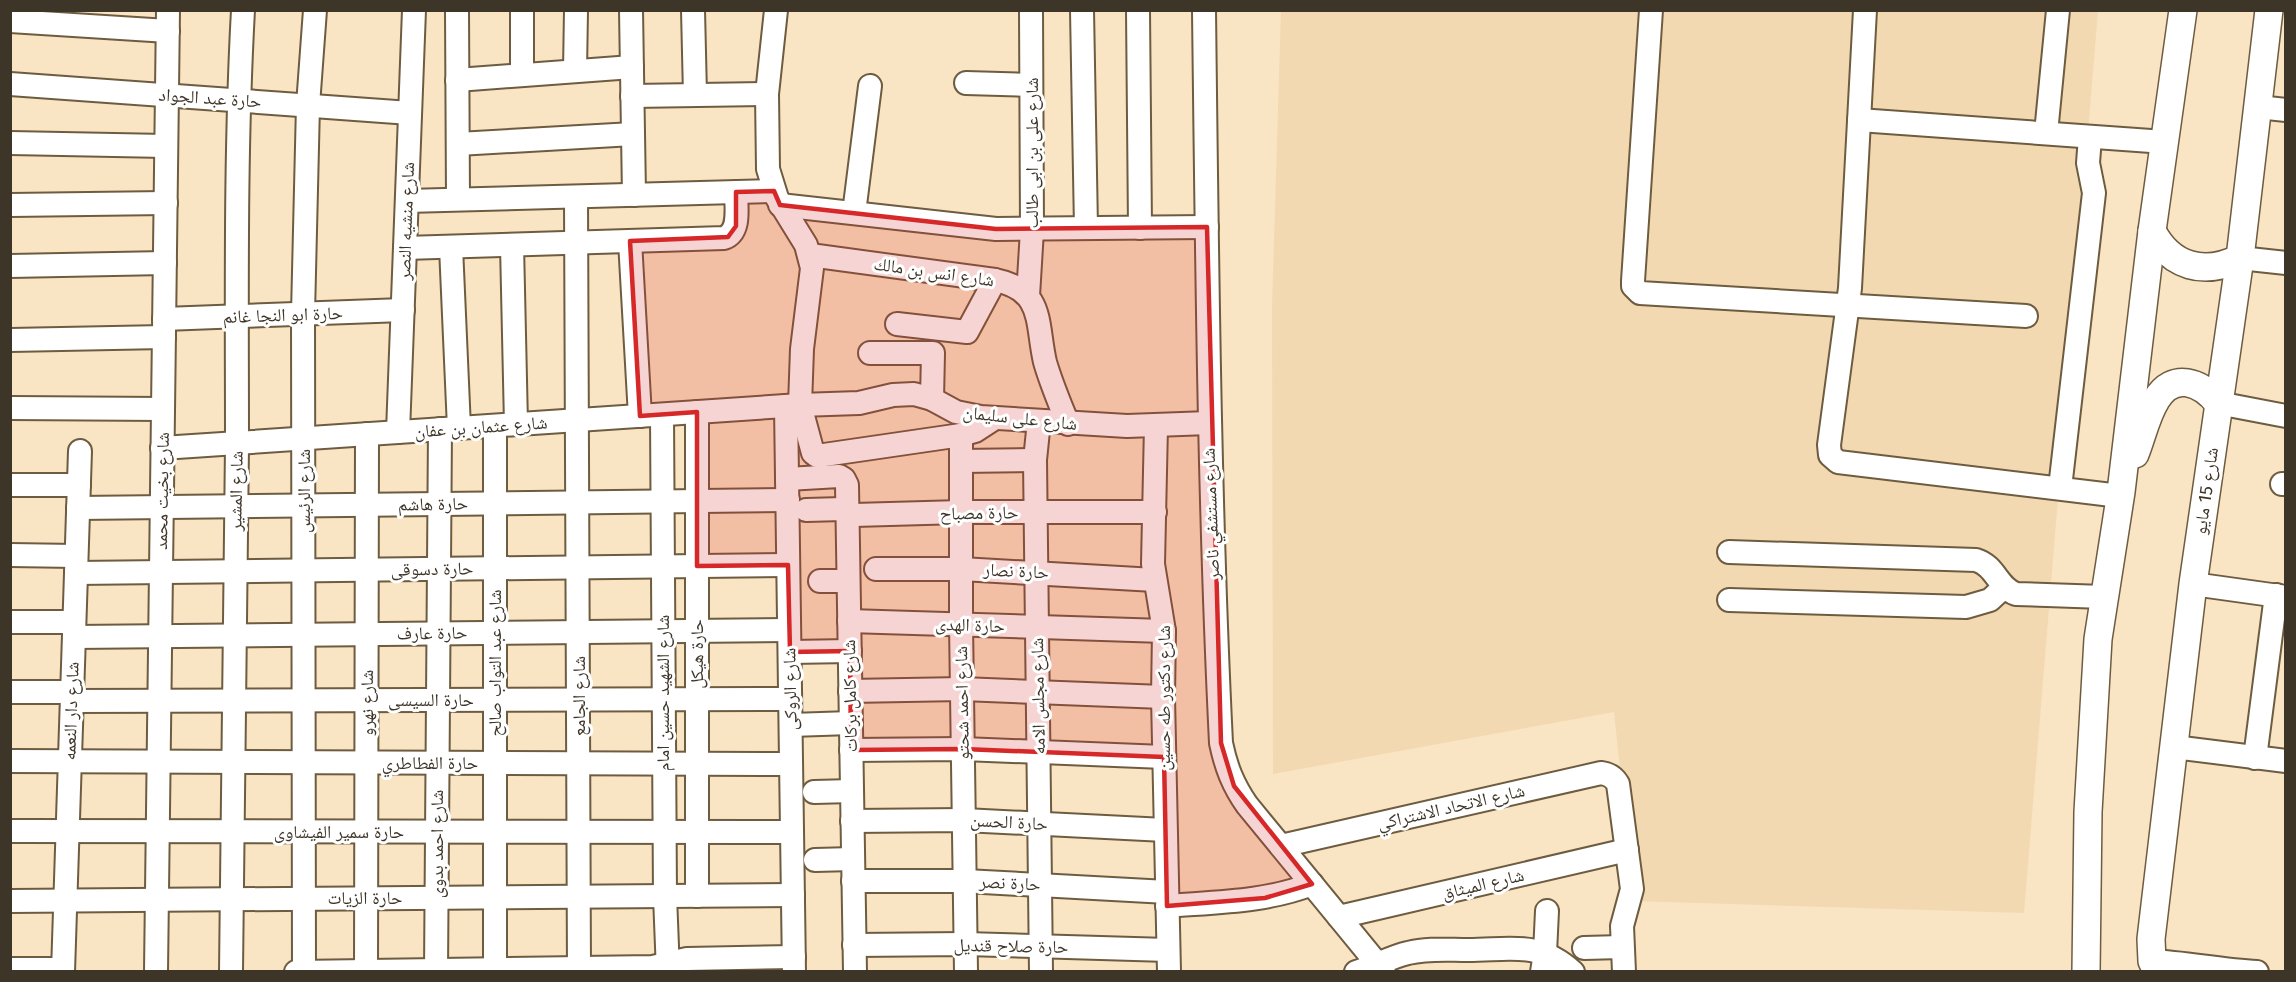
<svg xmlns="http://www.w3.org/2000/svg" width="2296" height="982" viewBox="0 0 2296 982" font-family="'Fira Sans','Noto Naskh Arabic',sans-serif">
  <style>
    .built { fill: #f2d9b1 }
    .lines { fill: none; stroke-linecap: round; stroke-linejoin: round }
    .minor-casing { stroke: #6e5c40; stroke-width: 26 }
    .major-casing { stroke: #6e5c40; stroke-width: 30 }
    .minor { stroke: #fff; stroke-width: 22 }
    .major { stroke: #fff; stroke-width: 27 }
    .marked { fill: #d62828; fill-opacity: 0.2; stroke: #d62828; stroke-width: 4.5; stroke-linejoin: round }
    .labels { text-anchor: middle; stroke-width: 6; stroke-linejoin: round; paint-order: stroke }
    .street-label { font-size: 18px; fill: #3e3529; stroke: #fff }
  </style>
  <rect width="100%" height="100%" fill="#f9e4c4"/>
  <polygon class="built" points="1281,11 2098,11 2024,913 1634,901 1614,712 1273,774 1272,306"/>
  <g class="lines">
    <defs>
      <g id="minor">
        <polyline points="457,10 458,199"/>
        <polyline points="522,10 522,75"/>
        <polyline points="631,10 634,195"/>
        <polyline points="693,10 695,95"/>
        <polyline points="776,10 767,94 768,169 777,198 806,245 812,268 802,349 800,405 813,453 817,456 961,435 975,431 995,418"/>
        <polyline points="1082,10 1086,228"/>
        <polyline points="1138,10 1140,228"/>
        <path d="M 1204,10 C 1207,255 1209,499 1221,743 C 1226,767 1233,785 1247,805 L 1384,972"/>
        <polyline points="1651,10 1633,281 1633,286 1640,293 2026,316"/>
        <polyline points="1865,10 1850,288 1829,445 1830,455 1838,462 2120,496"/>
        <polyline points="10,21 168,31"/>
        <polyline points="575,71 576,10"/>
        <polyline points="457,80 632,67"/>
        <polyline points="966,83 1031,85"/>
        <polyline points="10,84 410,113"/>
        <polyline points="632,96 767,94"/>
        <polyline points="2258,107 2286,110"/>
        <polyline points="1859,120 2165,142"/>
        <polyline points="2046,133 2058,10"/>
        <polyline points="10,143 166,146"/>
        <polyline points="458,144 633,134"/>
        <polyline points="576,197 579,972"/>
        <polyline points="407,201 774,191"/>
        <polyline points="10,205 166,203"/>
        <polyline points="780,205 996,229 1207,227"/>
        <polyline points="854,213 870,86"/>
        <polyline points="630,241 640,416"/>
        <polyline points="512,245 516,424"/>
        <polyline points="451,247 459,428"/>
        <path d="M 405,248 L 724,238 C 741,232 736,207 736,192"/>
        <path d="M 810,255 L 995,280 C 1045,290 1036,324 1045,362 C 1051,383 1060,404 1068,424"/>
        <polyline points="2240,258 2286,263"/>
        <polyline points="10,266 165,263"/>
        <polyline points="1028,296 1032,230 1031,10"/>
        <polyline points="164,319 403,310"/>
        <polyline points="897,324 967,332 995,280"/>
        <polyline points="10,340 164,337"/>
        <polyline points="870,353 933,353 932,399"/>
        <polyline points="2218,403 2286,416"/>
        <polyline points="786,406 794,972"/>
        <polyline points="10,408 163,409"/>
        <polyline points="662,415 665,896 668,972"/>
        <polyline points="1039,421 1035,460 1041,972"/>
        <polyline points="495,426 495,972"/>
        <polyline points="1156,426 1153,564 1164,631 1163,697 1169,972"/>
        <polyline points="398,432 414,10"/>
        <polyline points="961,435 961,624 966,972"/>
        <polyline points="162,448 800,405 859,403 893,395 914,394 932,399 956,412 981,417 1127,426 1209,423"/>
        <polyline points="961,461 1035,460"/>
        <polyline points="787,479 839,476 844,479 847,485 855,972"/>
        <polyline points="2282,484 2286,484"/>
        <polyline points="10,485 79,485"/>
        <polyline points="2060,488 2094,193 2088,163 2090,137"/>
        <polyline points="78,508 788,500"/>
        <polyline points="806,510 843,509 854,515 961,512 1155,512"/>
        <path d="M 1729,552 L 1976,560 C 1996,566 1997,587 2016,594 L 2104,597"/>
        <polyline points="10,555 76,556"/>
        <polyline points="876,569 961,569 1155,580"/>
        <polyline points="76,573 788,565"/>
        <polyline points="820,581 848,581"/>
        <polyline points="2193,584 2286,597"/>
        <polyline points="1729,600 1966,607 1990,600 2004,587"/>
        <polyline points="849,621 1164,631"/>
        <polyline points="10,622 74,622"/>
        <polyline points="74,637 789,630"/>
        <polyline points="790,652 850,651"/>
        <polyline points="850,691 962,689 1163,697"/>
        <polyline points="10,692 72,692"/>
        <polyline points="72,701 790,699"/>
        <polyline points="791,725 851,723"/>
        <polyline points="2174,747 2286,761"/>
        <polyline points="851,750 963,749 1164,757"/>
        <polyline points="2255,758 2276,595"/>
        <polyline points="10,761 791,764"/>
        <polyline points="814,792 852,791"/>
        <polyline points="852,821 964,820 1165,830"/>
        <polyline points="10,831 792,832"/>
        <path d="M 1281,846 L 1601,773 C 1609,774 1614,777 1618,784 L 1632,889 L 1622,926 L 1624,972"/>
        <polyline points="815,860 853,859"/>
        <polyline points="853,881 965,881 1167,892"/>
        <polyline points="697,896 697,412"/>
        <polyline points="10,901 793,895"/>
        <path d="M 1167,906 C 1217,902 1266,902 1312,884"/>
        <polyline points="1339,917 1627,850"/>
        <polyline points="854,945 966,944 1168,950"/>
        <polyline points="1584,948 1622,947"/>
        <path d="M 2152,961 C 2187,963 2221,970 2257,972"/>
        <polyline points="10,969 63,969"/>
        <polyline points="63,972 80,451"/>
        <polyline points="156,972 168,10"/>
        <path d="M 231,972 C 232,796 236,621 237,445 C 237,300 235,155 243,10"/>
        <polyline points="296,972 653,967 687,959 794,957"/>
        <polyline points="304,972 303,314 308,105 315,10"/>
        <polyline points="366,972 367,434"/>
        <polyline points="436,972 440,429"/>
        <path d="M 1356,972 C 1374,967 1390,957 1408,953 C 1428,948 1448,950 1468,950 C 1510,950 1538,940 1573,972"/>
        <polyline points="1542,972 1545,953 1547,911"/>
      </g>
      <g id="major">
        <path d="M 2152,231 C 2171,267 2204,276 2240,258"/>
        <path d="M 2135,454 C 2142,437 2146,416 2156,400 C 2173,371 2201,382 2218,403"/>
        <polyline points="2086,972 2088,812 2098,639 2121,492 2152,231 2183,10"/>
        <polyline points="2157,972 2152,961 2151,939 2193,584 2240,258 2269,10"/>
      </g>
    </defs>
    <use href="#minor" class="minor-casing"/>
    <use href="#major" class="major-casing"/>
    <use href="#minor" class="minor"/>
    <use href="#major" class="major"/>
  </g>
  <path class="marked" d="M 774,191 L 780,205 L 996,229 L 1207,227 L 1221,743 L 1234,786 L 1312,884 L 1265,898 L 1167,906 L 1164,757 L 963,749 L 851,750 L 850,651 L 790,652 L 788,565 L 697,566 L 697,412 L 640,416 L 630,241 L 728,237 L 736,226 L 736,192 Z"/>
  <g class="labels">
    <g class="street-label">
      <text transform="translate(210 98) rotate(4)" y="6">حارة عبد الجواد</text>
      <text transform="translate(1032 153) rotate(-90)" y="6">شارع على بن ابى طالب</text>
      <text transform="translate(406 221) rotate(-88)" y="6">شارع منشيه النصر</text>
      <text transform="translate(934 272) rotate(8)" y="6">شارع انس بن مالك</text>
      <text transform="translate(283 315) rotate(-2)" y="6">حارة ابو النجا غانم</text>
      <text transform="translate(1020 418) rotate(6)" y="6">شارع على سليمان</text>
      <text transform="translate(481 427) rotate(-4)" y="6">شارع عثمان بن عفان</text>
      <text transform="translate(162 491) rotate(-89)" y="6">شارع بخيت محمد</text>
      <text transform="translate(236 491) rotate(-89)" y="6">شارع المشير</text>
      <text transform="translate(304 491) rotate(-90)" y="6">شارع الرئيس</text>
      <text transform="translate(2206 491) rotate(-82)" y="6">شارع 15 مايو</text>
      <text transform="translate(433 504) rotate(-1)" y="6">حارة هاشم</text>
      <text transform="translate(979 513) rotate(-1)" y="6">حارة مصباح</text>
      <text transform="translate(1211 514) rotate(-92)" y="6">شارع مستشفي ناصر</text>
      <text transform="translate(432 569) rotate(-1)" y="6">حارة دسوقى</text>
      <text transform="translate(1016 571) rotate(3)" y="6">حارة نصار</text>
      <text transform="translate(970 625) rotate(2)" y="6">حارة الهدى</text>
      <text transform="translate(432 633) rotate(-1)" y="6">حارة عارف</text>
      <text transform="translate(697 654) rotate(-90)" y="6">حارة هيكل</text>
      <text transform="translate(495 663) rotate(-90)" y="6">شارع عبد التواب صالح</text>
      <text transform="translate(790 689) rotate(-91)" y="6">شارع الروكى</text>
      <text transform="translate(663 693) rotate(-90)" y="6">شارع الشهيد حسين امام</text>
      <text transform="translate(579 696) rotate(-90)" y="6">شارع الجامع</text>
      <text transform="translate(850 696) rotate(-91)" y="6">شارع كامل بركات</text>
      <text transform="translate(1038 696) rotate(-91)" y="6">شارع مجلس الامه</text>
      <text transform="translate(1164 698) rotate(-90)" y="6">شارع دكتور طه حسين</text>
      <text x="431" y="706">حارة السيسى</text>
      <text transform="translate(367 703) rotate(-90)" y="6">شارع نهرو</text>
      <text transform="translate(962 703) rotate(-91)" y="6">شارع احمد شحتو</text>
      <text transform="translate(71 711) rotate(-88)" y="6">شارع دار النعمه</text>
      <text x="430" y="769">حارة الفطاطري</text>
      <text transform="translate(1451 807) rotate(-13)" y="6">شارع الاتحاد الاشتراكي</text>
      <text transform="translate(1009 822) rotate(3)" y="6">حارة الحسن</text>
      <text x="339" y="838">حارة سمير الفيشاوى</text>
      <text transform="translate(437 844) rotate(-90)" y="6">شارع احمد بدوى</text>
      <text transform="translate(1010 883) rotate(3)" y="6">حارة نصر</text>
      <text transform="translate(1483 884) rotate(-13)" y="6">شارع الميثاق</text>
      <text x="365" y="904">حارة الزيات</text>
      <text transform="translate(1011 946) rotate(1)" y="6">حارة صلاح قنديل</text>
    </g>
  </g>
  <rect width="2296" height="982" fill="none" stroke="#3e3529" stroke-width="24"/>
</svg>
